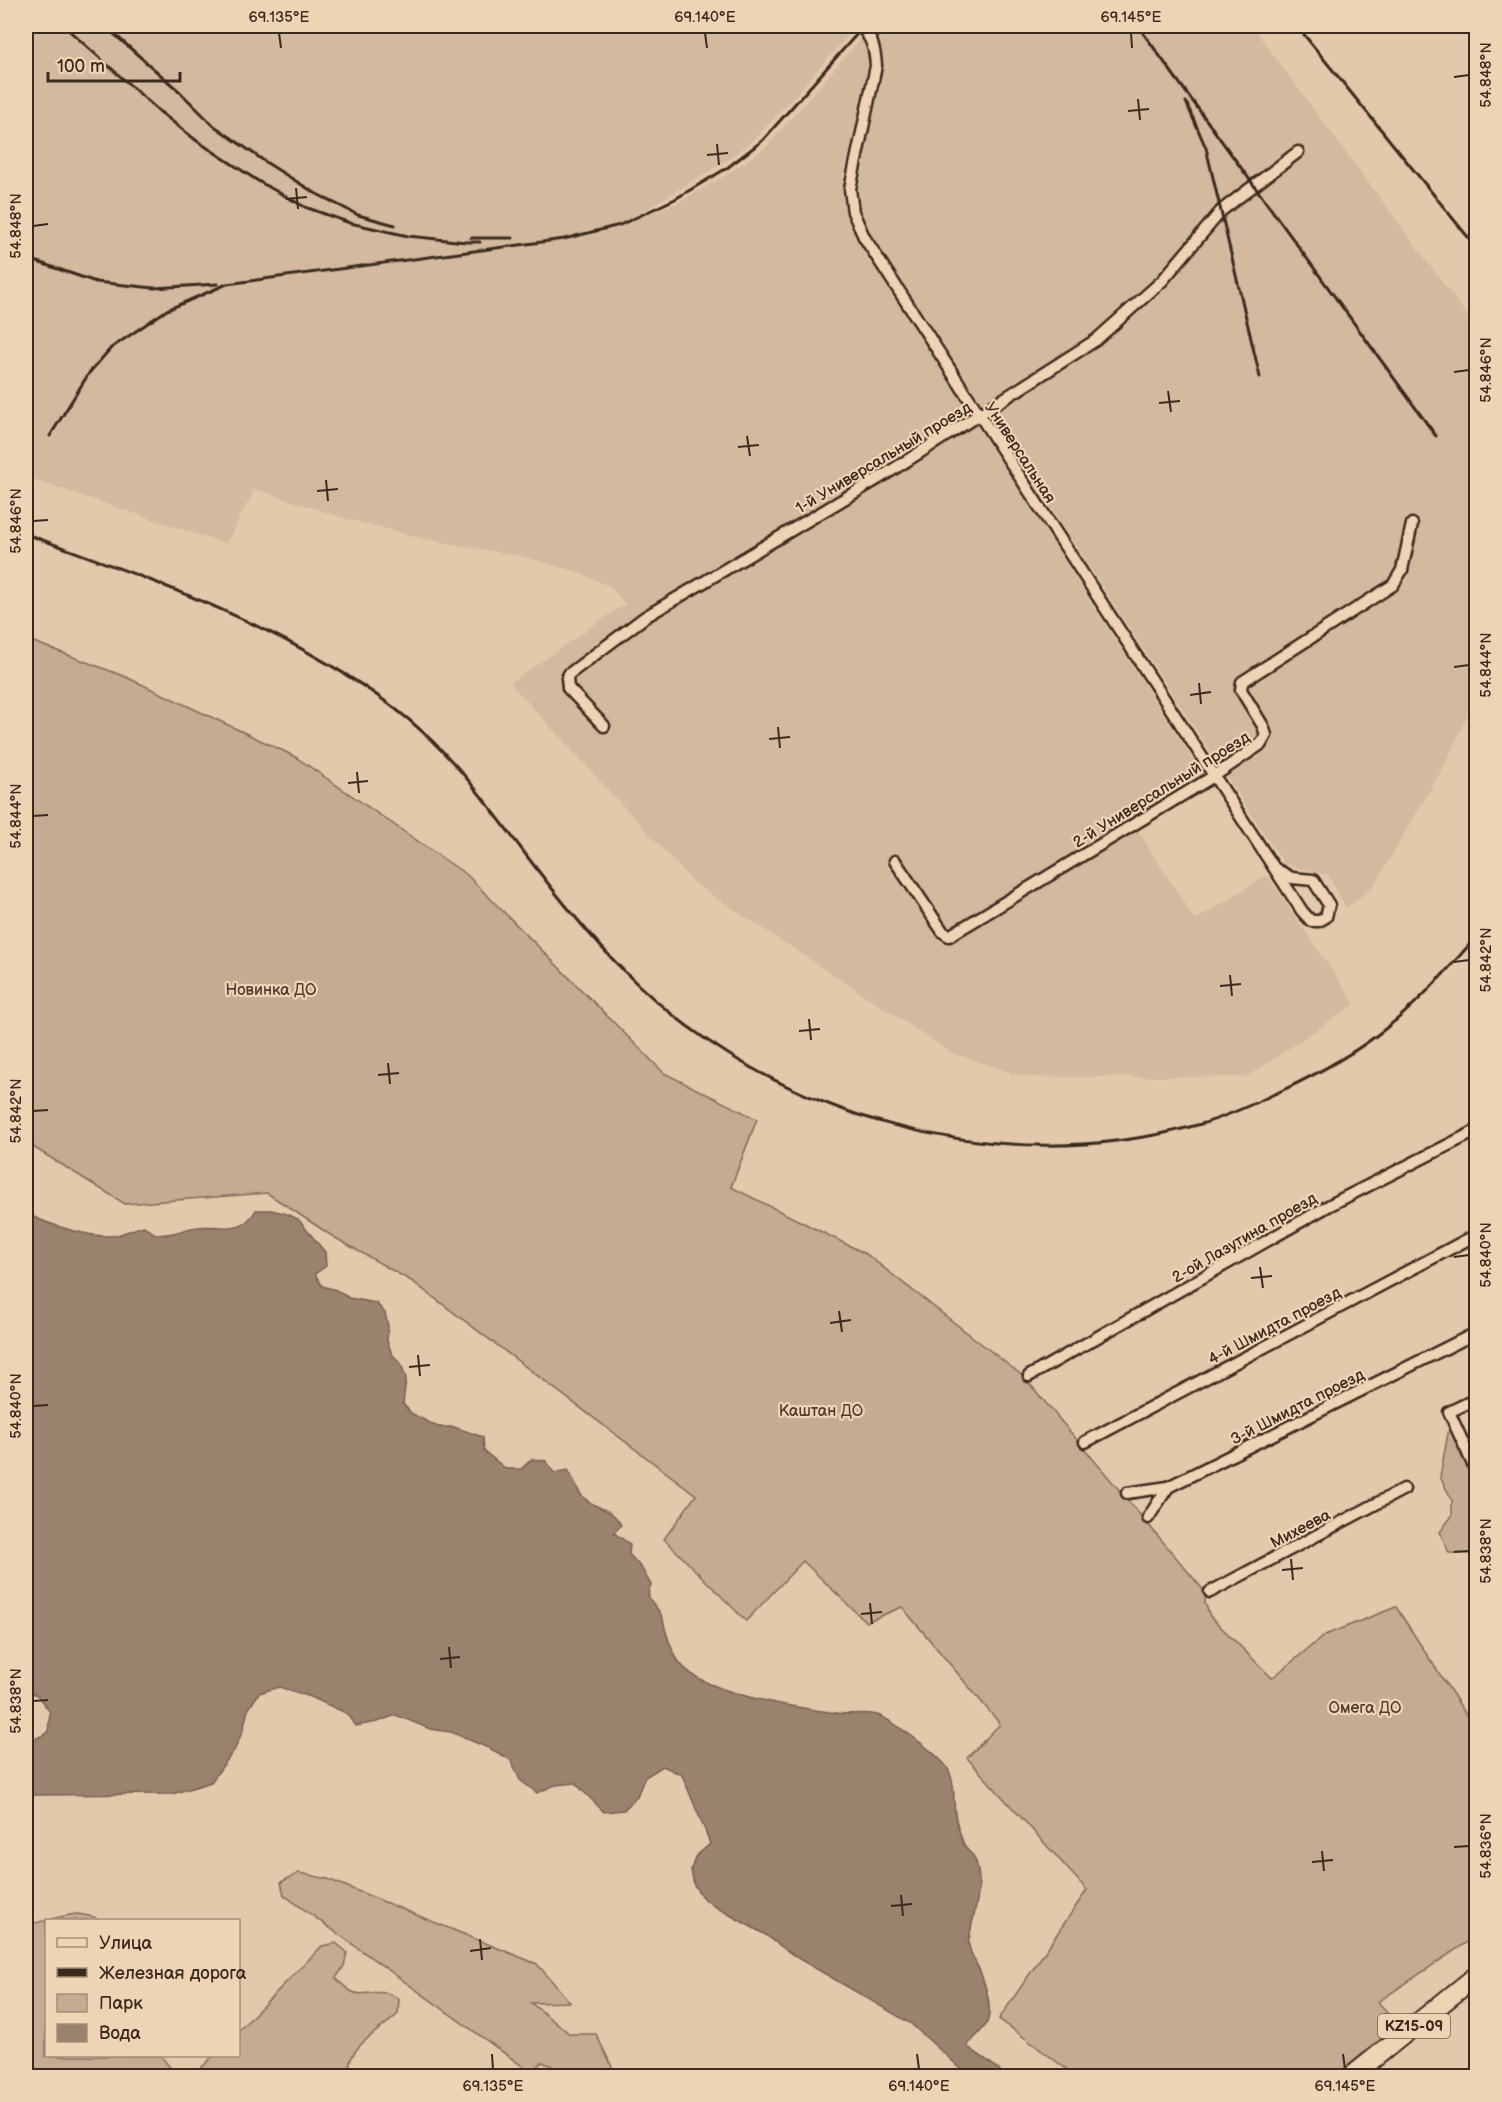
<svg xmlns="http://www.w3.org/2000/svg" width="1502" height="2102" viewBox="0 0 1502 2102" font-family="'Balsamiq Sans',sans-serif">
  <style>
    .built { fill: #d3ba9f }
    .green { fill: #c4ab91; stroke: #806a58; stroke-width: 1.5 }
    .water { fill: #9a836e; stroke: #745f4e; stroke-width: 1.5 }
    .lines { fill: none; stroke-linecap: round; stroke-linejoin: round }
    .street-casing { stroke: #3b2a1e; stroke-width: 15 }
    .highway-casing { stroke: #3b2a1e; stroke-width: 22 }
    .street { stroke: #eed3b5; stroke-width: 10 }
    .highway { stroke: #eed3b5; stroke-width: 18 }
    .rail { stroke: #3b2a1e; stroke-width: 3 }
    .ticks { fill: none; stroke: #3b2a1e; stroke-width: 2 }
    .labels { text-anchor: middle; stroke-width: 4.5; stroke-linejoin: round; paint-order: stroke }
    .shield { fill: #eed3b5; stroke: #715d4b; stroke-width: 1.5 }
    .shield-label { font-size: 15px; font-weight: bold; fill: #3b2a1e }
    .street-label { font-size: 16px; fill: #3b2a1e; stroke: #eed3b5 }
    .park-label { font-size: 16px; fill: #503d2f; stroke: #eed3b5 }
    .neatline { fill: none; stroke: #3b2a1e; stroke-width: 2 }
    .ticks-label { font-size: 15px; text-anchor: middle; fill: #3b2a1e }
  </style>
  <rect width="100%" height="100%" fill="#e3c9ac"/>
  <filter id="ink" filterUnits="userSpaceOnUse"><feTurbulence type="fractalNoise" baseFrequency=".0167" numOctaves="2"/><feDisplacementMap in="SourceGraphic" scale="12" xChannelSelector="R" yChannelSelector="G"/><feConvolveMatrix kernelMatrix="1 2 1 2 8 2 1 2 1" color-interpolation-filters="sRGB"/></filter>
  <g filter="url(#ink)">
    <g class="built">
      <polygon points="26,26 853,26 855,28 758,136 725,162 623,223 677,203 729,173 766,147 863,36 868,54 867,76 843,179 846,211 851,228 858,241 1201,772 1129,816 1195,920 1267,875 1355,1004 1247,1077 1025,1077 952,1053 694,883 510,683 625,604 611,587 575,571 524,557 421,538 344,518 255,489 226,544 26,477"/>
      <polygon points="872,26 1252,26 1476,327 1476,695 1446,763 1374,886 1346,908 1328,875 1284,864 870,233 860,208 858,180 882,78 882,50"/>
    </g>
    <g class="green">
      <polygon points="26,639 126,677 294,756 467,875 664,1073 757,1119 731,1187 866,1254 1024,1377 1206,1593 1205,1603 1210,1616 1272,1678 1325,1635 1396,1607 1476,1730 1476,1936 1378,2002 1399,2025 1335,2076 1076,2076 999,2019 1087,1890 967,1758 1000,1724 902,1607 866,1622 803,1561 746,1621 664,1539 696,1495 413,1282 332,1236 267,1193 125,1204 30,1145 26,1144"/>
      <polygon points="1450,1422 1476,1481 1476,1554 1449,1553 1440,1532 1452,1516 1452,1500 1440,1477"/>
      <polygon points="299,1873 328,1879 537,1964 570,2002 531,2003 570,2034 596,2034 614,2071 611,2076 561,2076 557,2068 542,2062 532,2073 284,1895 281,1882"/>
      <path d="M 78,1914 L 94,1917 L 98,1920 L 46,1920 L 46,2056 L 161,2056 L 176,2075 L 180,2076 L 26,2076 L 26,1924 C 43,1923 60,1915 78,1914 Z"/>
      <path d="M 336,1943 L 347,1952 L 344,1966 L 336,1978 C 359,2003 360,1990 386,1993 C 390,1993 395,1997 399,1999 L 398,2014 C 380,2032 343,2047 350,2076 L 193,2076 L 213,2056 L 238,2056 L 239,2030 L 322,1946 Z"/>
    </g>
    <path class="water" d="M 256,1210 L 271,1210 L 284,1213 L 298,1219 L 325,1252 L 326,1266 L 315,1274 L 322,1286 L 336,1290 L 349,1298 L 376,1303 L 385,1313 L 388,1326 L 387,1341 L 392,1354 L 401,1364 L 406,1378 L 403,1404 L 412,1414 L 438,1427 L 454,1427 L 483,1437 L 484,1451 L 506,1469 L 521,1469 L 532,1459 L 546,1461 L 554,1473 L 568,1470 C 573,1477 576,1489 582,1496 C 595,1510 611,1506 621,1525 L 614,1533 L 630,1544 L 629,1554 L 642,1569 L 651,1585 C 642,1601 660,1605 663,1620 C 666,1634 671,1650 679,1662 C 701,1694 798,1708 836,1713 C 849,1715 863,1712 877,1715 C 891,1719 936,1753 946,1766 C 958,1783 951,1805 957,1823 C 959,1831 962,1842 966,1848 C 969,1853 973,1854 975,1859 C 985,1886 973,1913 969,1939 C 968,1951 974,1959 979,1969 C 985,1984 995,2011 985,2026 C 980,2033 973,2039 967,2046 C 976,2054 1001,2068 1004,2076 L 969,2076 L 910,2023 L 796,1957 L 764,1934 L 714,1906 L 702,1897 L 694,1885 L 691,1870 L 695,1857 L 710,1844 L 707,1835 L 682,1775 L 663,1766 L 645,1777 L 637,1796 L 624,1810 L 604,1812 L 575,1783 L 555,1785 L 537,1793 L 520,1780 L 511,1760 L 493,1750 L 451,1732 L 430,1729 L 396,1715 L 377,1722 L 356,1726 L 348,1714 L 311,1697 L 279,1687 L 259,1693 L 248,1710 L 243,1730 L 235,1749 L 211,1782 L 172,1794 L 26,1795 L 26,1739 L 30,1741 L 48,1733 L 50,1712 L 37,1695 L 26,1690 L 26,1213 C 46,1224 94,1240 117,1235 C 126,1233 135,1228 144,1226 C 147,1228 152,1233 156,1234 C 169,1237 185,1228 198,1227 C 220,1224 242,1236 256,1210 Z"/>
    <g class="lines">
      <defs>
        <g id="street">
          <path d="M 860,26 C 872,37 875,49 876,66 L 850,189 L 853,212 L 864,237 L 1302,911 L 1311,921 L 1319,921 L 1326,917 L 1329,905 L 1313,880 L 1292,878 L 1274,868"/>
          <polyline points="604,726 568,688 567,678 569,674 645,617 886,474 1096,340 1162,281 1222,210 1298,152"/>
          <polyline points="895,861 943,932 949,936 1214,776 1261,744 1266,735 1263,726 1241,690 1242,682 1393,585 1402,570 1412,524"/>
          <polyline points="1029,1376 1330,1205 1476,1131"/>
          <polyline points="1476,1399 1449,1412 1476,1471"/>
          <polyline points="1085,1442 1476,1235"/>
          <polyline points="1127,1493 1168,1487 1476,1333"/>
          <polyline points="1148,1518 1168,1487"/>
          <polyline points="1210,1592 1404,1489"/>
        </g>
        <polyline id="highway" points="1352,2076 1476,1976"/>
      </defs>
      <use href="#street" class="street-casing"/>
      <use href="#highway" class="highway-casing"/>
      <use href="#street" class="street"/>
      <use href="#highway" class="highway"/>
      <g class="rail">
        <polyline points="64,26 159,111 197,141 258,181 305,207 350,223 408,236 466,242 480,242"/>
        <polyline points="105,26 180,92 213,125 267,163 315,193 358,215 395,225"/>
        <polyline points="1138,26 1436,436"/>
        <polyline points="1297,26 1476,247"/>
        <polyline points="1186,102 1206,148 1260,377"/>
        <polyline points="471,238 513,238"/>
        <polyline points="26,258 96,282 154,288 218,284"/>
        <polyline points="50,436 89,373 111,348 167,310 227,284 564,239 620,225 675,199 727,168 762,141 864,26"/>
        <path d="M 26,534 C 151,580 284,625 393,707 C 446,747 480,794 520,847 C 553,891 587,934 626,973 C 774,1121 1000,1181 1201,1124 C 1229,1116 1255,1103 1281,1091 C 1317,1074 1354,1054 1385,1029 C 1419,1003 1448,969 1476,937"/>
      </g>
    </g>
  </g>
  <path class="ticks" d="M 279,33 L 281,48M 705,33 L 707,48M 1131,33 L 1132,48M 1454,77 L 1469,75M 1138,99 L 1140,120M 1128,111 L 1149,109M 717,144 L 719,165M 707,155 L 728,153M 296,188 L 298,209M 286,199 L 307,197M 33,226 L 48,224M 1454,372 L 1469,370M 1168,391 L 1171,412M 1159,403 L 1180,401M 747,436 L 750,456M 738,447 L 759,445M 326,480 L 328,501M 317,491 L 338,489M 33,521 L 48,520M 1454,667 L 1469,665M 1199,683 L 1201,704M 1190,695 L 1211,692M 778,727 L 780,748M 769,739 L 790,737M 357,772 L 359,793M 348,783 L 368,781M 33,816 L 48,815M 1454,962 L 1469,960M 1230,975 L 1232,996M 1220,986 L 1241,984M 809,1019 L 811,1040M 799,1031 L 820,1029M 388,1063 L 390,1084M 378,1075 L 399,1073M 33,1111 L 48,1110M 1454,1257 L 1469,1255M 1260,1267 L 1263,1288M 1251,1278 L 1272,1276M 839,1311 L 842,1332M 830,1323 L 851,1320M 418,1355 L 420,1376M 409,1367 L 430,1365M 33,1406 L 48,1405M 1454,1552 L 1469,1551M 1291,1559 L 1293,1580M 1282,1570 L 1303,1568M 870,1603 L 872,1624M 861,1614 L 882,1612M 449,1647 L 451,1668M 440,1659 L 460,1657M 33,1701 L 48,1700M 1454,1847 L 1469,1846M 1322,1851 L 1324,1871M 1312,1862 L 1333,1860M 901,1895 L 903,1916M 891,1906 L 912,1904M 480,1939 L 482,1960M 470,1951 L 491,1948M 492,2054 L 493,2069M 917,2054 L 919,2069M 1343,2054 L 1345,2069"/>
  <g class="labels">
    <rect class="shield" x="1378" y="2014" width="72" height="24" rx="4.5"/>
    <g class="shield-label">
      <text x="1414" y="2031">KZ15-09</text>
    </g>
    <g class="street-label">
      <text transform="translate(1021 452) rotate(57)" y="6">Универсальная</text>
      <text transform="translate(883 457) rotate(-31)" y="6">1-й Универсальный проезд</text>
      <text transform="translate(1161 789) rotate(-32)" y="6">2-й Универсальный проезд</text>
      <text transform="translate(1244 1237) rotate(-30)" y="6">2-ой Лазутина проезд</text>
      <text transform="translate(1274 1325) rotate(-28)" y="6">4-й Шмидта проезд</text>
      <text transform="translate(1297 1406) rotate(-27)" y="6">3-й Шмидта проезд</text>
      <text transform="translate(1300 1528) rotate(-28)" y="6">Михеева</text>
    </g>
    <g class="park-label">
      <text x="271" y="995">Новинка ДО</text>
      <text x="821" y="1416">Каштан ДО</text>
      <text x="1365" y="1713">Омега ДО</text>
    </g>
  </g>
  <rect width="1502" height="2102" fill="none" stroke="#eed3b5" stroke-width="66"/>
  <rect x="45" y="1919" width="195" height="138" fill="#eed3b5" stroke="#a68f79" stroke-width="1.5"/>
  <rect x="57" y="1938" width="30" height="9" fill="#eed3b5" stroke="#a68f79" stroke-width="1.5"/>
  <text x="99" y="1949" font-size="18" fill="#3b2a1e">Улица</text>
  <rect x="57" y="1968" width="30" height="9" fill="#3b2a1e" stroke="#a68f79" stroke-width="1.5"/>
  <text x="99" y="1979" font-size="18" fill="#3b2a1e">Железная дорога</text>
  <rect x="57" y="1994" width="30" height="18" fill="#c4ab91" stroke="#a68f79" stroke-width="1.5"/>
  <text x="99" y="2009" font-size="18" fill="#3b2a1e">Парк</text>
  <rect x="57" y="2024" width="30" height="18" fill="#9a836e" stroke="#a68f79" stroke-width="1.5"/>
  <text x="99" y="2039" font-size="18" fill="#3b2a1e">Вода</text>
  <path d="M48 72v9h132v-9" fill="none" stroke="#3b2a1e" stroke-width="3"/>
  <text x="57" y="72" font-size="18" fill="#3b2a1e" stroke="#eed3b5" stroke-width="4.5" paint-order="stroke">100 m</text>
  <rect x="33" y="33" width="1436" height="2036" class="neatline"/>
  <g class="ticks-label">
    <text x="279" y="22">69.135°E</text>
    <text x="705" y="22">69.140°E</text>
    <text x="1131" y="22">69.145°E</text>
    <text transform="translate(1486 75) rotate(-90)" y="5">54.848°N</text>
    <text transform="translate(16 226) rotate(-90)" y="5">54.848°N</text>
    <text transform="translate(1486 370) rotate(-90)" y="5">54.846°N</text>
    <text transform="translate(16 521) rotate(-90)" y="5">54.846°N</text>
    <text transform="translate(1486 665) rotate(-90)" y="5">54.844°N</text>
    <text transform="translate(16 816) rotate(-90)" y="5">54.844°N</text>
    <text transform="translate(1486 960) rotate(-90)" y="5">54.842°N</text>
    <text transform="translate(16 1111) rotate(-90)" y="5">54.842°N</text>
    <text transform="translate(1486 1255) rotate(-90)" y="5">54.840°N</text>
    <text transform="translate(16 1406) rotate(-90)" y="5">54.840°N</text>
    <text transform="translate(1486 1551) rotate(-90)" y="5">54.838°N</text>
    <text transform="translate(16 1701) rotate(-90)" y="5">54.838°N</text>
    <text transform="translate(1486 1846) rotate(-90)" y="5">54.836°N</text>
    <text x="493" y="2091">69.135°E</text>
    <text x="919" y="2091">69.140°E</text>
    <text x="1345" y="2091">69.145°E</text>
  </g>
</svg>
